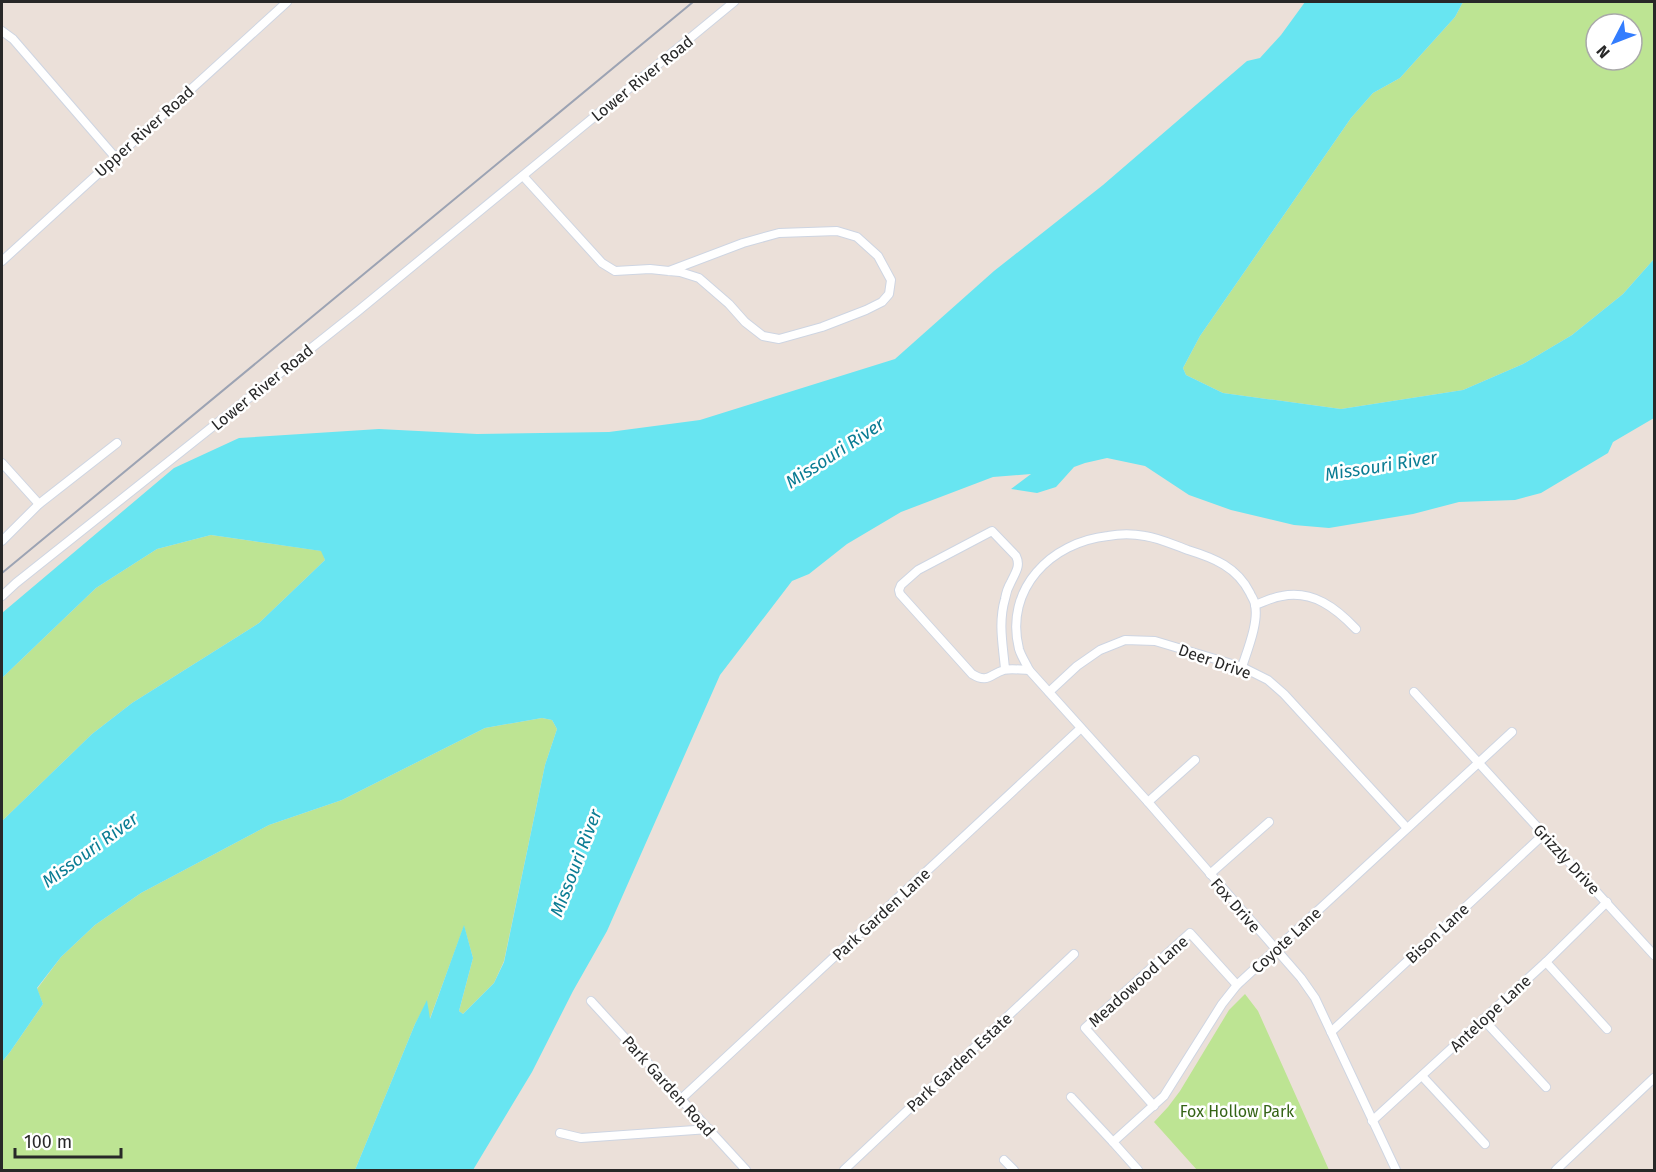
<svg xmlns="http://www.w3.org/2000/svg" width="1656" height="1172" viewBox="0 0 1656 1172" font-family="'Fira Sans',sans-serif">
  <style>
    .green { fill: #bde493; fill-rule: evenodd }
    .water { fill: #68e5f1 }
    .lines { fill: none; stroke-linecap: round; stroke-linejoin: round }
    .minor-casing { stroke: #ced5e2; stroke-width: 10 }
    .minor { stroke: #fff; stroke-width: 8 }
    .rail { stroke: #9ca3b3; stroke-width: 2 }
    .labels { text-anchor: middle; stroke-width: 5; stroke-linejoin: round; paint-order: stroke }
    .street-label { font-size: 16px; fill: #282828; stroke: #fff }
    .park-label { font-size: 16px; fill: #366517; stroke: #fff }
    .water-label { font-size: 18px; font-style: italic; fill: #0a7c93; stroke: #fff }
  </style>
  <rect width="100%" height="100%" fill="#ebe0d9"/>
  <g class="green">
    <path d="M 1463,2 L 1654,2 L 1654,259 L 1623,294 L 1572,335 L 1523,364 L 1463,390 L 1341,409 L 1223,393 L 1186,375 L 1183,368 L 1200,336 L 1351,118 L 1373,93 L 1400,78 L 1455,17 ZM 1596,24 L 1632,24 L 1632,60 L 1596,60 Z"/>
    <polygon points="211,535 322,551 325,560 259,623 132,703 92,734 2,821 2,678 96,588 157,549"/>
    <polygon points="542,718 552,720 557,729 545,765 504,961 494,983 463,1014 459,1011 473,958 464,926 429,1021 427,1002 415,1024 355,1170 2,1170 2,1062 10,1052 43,1004 37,989 61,957 95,925 141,893 269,825 342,800 485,728"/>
    <polygon points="1245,994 1258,1011 1329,1170 1197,1170 1154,1122 1168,1107 1180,1091 1229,1010"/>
  </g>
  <polygon class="water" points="1305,2 1463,2 1455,17 1400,78 1373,93 1351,118 1200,336 1183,368 1186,375 1223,393 1341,409 1463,390 1523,364 1572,335 1623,294 1654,259 1654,418 1613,442 1608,453 1541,493 1515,500 1459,502 1413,514 1329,528 1294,525 1231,510 1189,495 1145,466 1107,458 1085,463 1074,467 1056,487 1037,493 1011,489 1031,474 993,477 901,512 847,544 809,574 792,581 720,675 607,931 573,991 532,1072 473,1170 355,1170 415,1024 427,1000 430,1019 464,925 473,958 459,1011 463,1014 494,983 504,962 545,765 557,729 552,720 542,718 485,728 342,800 269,825 141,893 95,925 61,957 37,988 43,1004 10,1052 2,1062 2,821 92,734 132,703 259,623 325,560 321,551 211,535 157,549 96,588 2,678 2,613 174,468 239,438 379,429 477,434 609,432 700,420 895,359 994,271 1103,185 1247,61 1260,58 1281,35"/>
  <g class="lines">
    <defs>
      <g id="minor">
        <polyline points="2,31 13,39 115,157"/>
        <polyline points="523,176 602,263 615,271 650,269 669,271 680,272 699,278 729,304 745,322 763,336 779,339 822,327 866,310 882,302 889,294 891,280 878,256 857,237 837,231 779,233 743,243 669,271"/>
        <polyline points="2,261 287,2"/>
        <polyline points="2,463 39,504"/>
        <polyline points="2,541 39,504 117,443"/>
        <polyline points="2,596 16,583 358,311 734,2"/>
        <path d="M 1255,605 C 1264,602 1273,597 1282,596 C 1313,590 1336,608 1356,629"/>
        <path d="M 1242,667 C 1247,651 1259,622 1255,605 C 1255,601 1251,596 1250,593 C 1237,567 1214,558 1188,550 C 1174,545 1159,538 1145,536 C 1134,534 1119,534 1108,536 C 1051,542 1004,589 1019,649 C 1021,656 1026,663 1029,670 L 1148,802 L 1301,978 L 1315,998 L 1396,1170"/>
        <path d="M 1005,669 C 1003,645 998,623 1005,599 C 1006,593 1008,587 1011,582 C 1015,573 1021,566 1016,556 L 992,531 L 918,570 L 901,585 L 899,590 L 900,594 L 972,674 C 988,684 990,674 1004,670 C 1011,668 1021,670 1029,670"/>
        <polyline points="1049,692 1077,666 1100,650 1125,640 1155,641 1242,667 1268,680 1284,694 1407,828"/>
        <polyline points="1414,692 1654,955"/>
        <polyline points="1148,802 1195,760"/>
        <polyline points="1210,874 1269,822"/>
        <polyline points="1546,962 1607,1029"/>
        <polyline points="591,1001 746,1170"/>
        <polyline points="1483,1019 1546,1087"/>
        <polyline points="1331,1032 1544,834"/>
        <polyline points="1422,1076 1485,1144"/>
        <polyline points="1071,1097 1113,1142"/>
        <polyline points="681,1099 1081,728"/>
        <polyline points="1154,1106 1085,1028 1190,933 1237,985"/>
        <polyline points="1372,1121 1546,962 1607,902"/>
        <polyline points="560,1133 581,1138 709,1129"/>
        <polyline points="1004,1160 1014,1170"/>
        <polyline points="844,1170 1074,954"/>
        <polyline points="1138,1170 1113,1142 1164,1096 1222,1004 1237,985 1512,732"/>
        <polyline points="1556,1170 1654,1078"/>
      </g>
    </defs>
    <use href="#minor" class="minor-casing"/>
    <use href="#minor" class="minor"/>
    <polyline class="rail" points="2,573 693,2"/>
  </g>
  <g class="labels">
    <g class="street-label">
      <text transform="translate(642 78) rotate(-39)" y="6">Lower River Road</text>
      <text transform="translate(144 131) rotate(-42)" y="6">Upper River Road</text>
      <text transform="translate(262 387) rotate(-39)" y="6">Lower River Road</text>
      <text transform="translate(1215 661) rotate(19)" y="6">Deer Drive</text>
      <text transform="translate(1567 859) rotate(47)" y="6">Grizzly Drive</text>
      <text transform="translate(1236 905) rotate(49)" y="6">Fox Drive</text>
      <text transform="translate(881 914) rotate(-43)" y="6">Park Garden Lane</text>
      <text transform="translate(1437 933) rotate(-43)" y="6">Bison Lane</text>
      <text transform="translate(1286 940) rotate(-43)" y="6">Coyote Lane</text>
      <text transform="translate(1138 981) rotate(-42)" y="6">Meadowood Lane</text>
      <text transform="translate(1490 1013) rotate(-43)" y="6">Antelope Lane</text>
      <text transform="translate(959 1062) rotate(-43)" y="6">Park Garden Estate</text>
      <text transform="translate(669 1086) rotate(48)" y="6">Park Garden Road</text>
    </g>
    <g class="park-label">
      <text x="1237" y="1117">Fox Hollow Park</text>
    </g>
    <g class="water-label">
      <text transform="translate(835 453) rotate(-33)" y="6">Missouri River</text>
      <text transform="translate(1381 466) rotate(-9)" y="6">Missouri River</text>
      <text transform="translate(90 850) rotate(-36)" y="6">Missouri River</text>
      <text transform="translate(576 863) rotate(-69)" y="6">Missouri River</text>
    </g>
  </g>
  <rect width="1656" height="1172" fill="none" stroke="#282828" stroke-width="6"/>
  <g transform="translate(1614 42) rotate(228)"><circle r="28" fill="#ffffff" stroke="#a9a9a9" stroke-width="1.5"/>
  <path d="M0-4.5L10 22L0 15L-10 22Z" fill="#337dfe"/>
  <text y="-9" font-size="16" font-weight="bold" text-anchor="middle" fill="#282828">N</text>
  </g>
  <path d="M15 1148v9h106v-9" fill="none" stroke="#282828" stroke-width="3"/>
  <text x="24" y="1148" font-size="18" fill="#282828" stroke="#ffffff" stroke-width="4.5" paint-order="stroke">100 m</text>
</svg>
